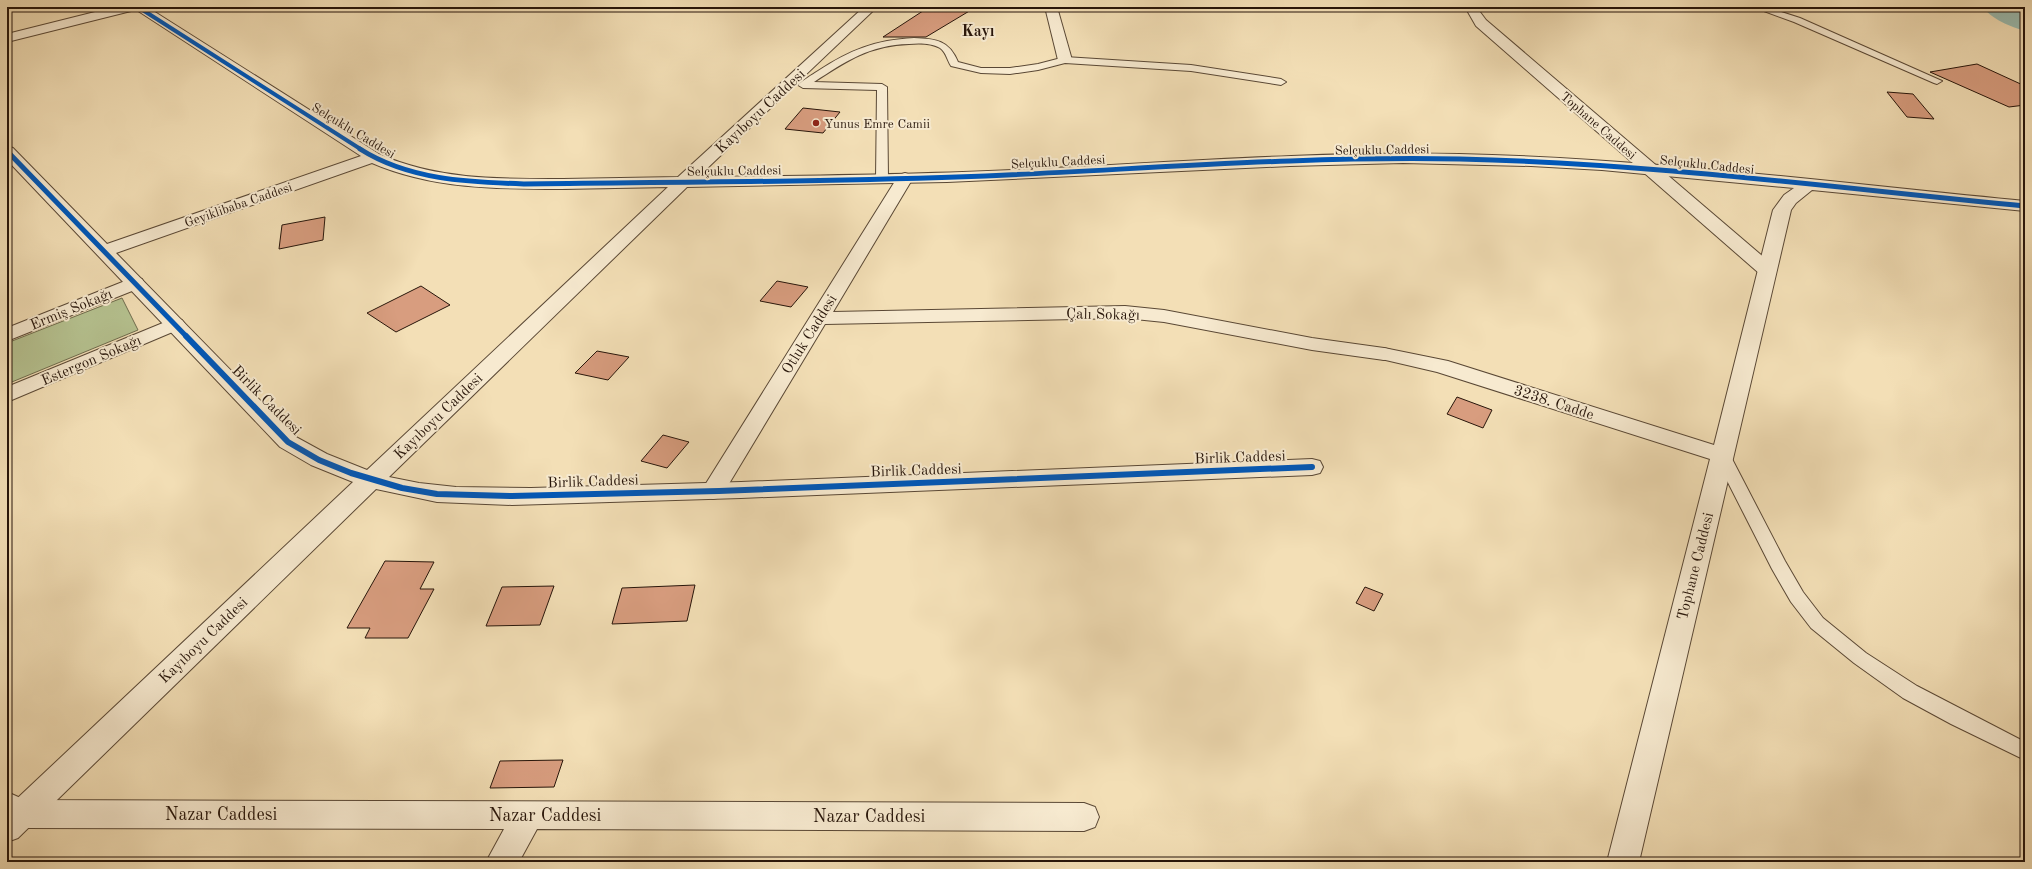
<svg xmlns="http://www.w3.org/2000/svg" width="2032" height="869" viewBox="0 0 2032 869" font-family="'Old Standard TT',serif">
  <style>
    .green { fill: #b6c391; stroke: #6e6c4e }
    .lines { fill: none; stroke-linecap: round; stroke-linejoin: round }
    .river { fill: #9bbcb0; fill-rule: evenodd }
    .building { fill: #d89d7f; stroke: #27150a }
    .service-casing { stroke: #5a4835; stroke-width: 2 }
    .minor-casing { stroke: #5a4835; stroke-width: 2 }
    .tertiary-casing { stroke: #5a4835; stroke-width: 2 }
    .service { fill: #f7ead0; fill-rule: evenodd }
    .minor { fill: #f7ead0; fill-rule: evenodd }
    .tertiary { fill: #f7ead0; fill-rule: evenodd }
    .cycleway-far2-casing { stroke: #f7ead0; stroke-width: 5.5 }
    .cycleway-far1-casing { stroke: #f7ead0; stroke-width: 7 }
    .cycleway-casing { stroke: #f7ead0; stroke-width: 8 }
    .cycleway-far2 { stroke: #0057b8; stroke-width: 4 }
    .cycleway-far1 { stroke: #0057b8; stroke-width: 5 }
    .cycleway { stroke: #0057b8; stroke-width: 6 }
    .poi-dot { fill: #8f2418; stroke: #f7ead0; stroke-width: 1.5 }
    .labels { text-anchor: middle; stroke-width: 4; stroke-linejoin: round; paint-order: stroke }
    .far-poi-label { font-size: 13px; fill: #27150a; stroke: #f7ead0; text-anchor: start }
    .far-street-label { font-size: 13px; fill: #27150a; stroke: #f7ead0 }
    .street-label { font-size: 15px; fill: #27150a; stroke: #f7ead0 }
    .far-district-label { font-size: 16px; font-weight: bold; fill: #27150a; stroke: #f7ead0 }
    .near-street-label { font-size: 18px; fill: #27150a; stroke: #f7ead0 }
  </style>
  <rect width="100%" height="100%" fill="#f3dfb6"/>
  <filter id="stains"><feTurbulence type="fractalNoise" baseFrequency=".005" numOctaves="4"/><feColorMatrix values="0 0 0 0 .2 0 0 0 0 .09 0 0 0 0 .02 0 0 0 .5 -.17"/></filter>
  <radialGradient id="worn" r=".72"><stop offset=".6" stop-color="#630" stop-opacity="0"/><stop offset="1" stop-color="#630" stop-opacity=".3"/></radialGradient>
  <polygon class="green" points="122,298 138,330 7,384 7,343"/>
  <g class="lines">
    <path class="river" d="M 1983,7 L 2014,7 L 2025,13 L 2025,31 C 2011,27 1991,19 1983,7 Z"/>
  </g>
  <g class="building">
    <polygon points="929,7 976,7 926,37 883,37"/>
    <polygon points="1977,64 2025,86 2025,105 2009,107 1930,72"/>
    <polygon points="1887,92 1913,94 1934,119 1907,117"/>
    <polygon points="803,108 840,112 823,133 785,129"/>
    <polygon points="325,217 323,240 279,249 282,225"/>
    <polygon points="777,281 808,287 791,307 760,301"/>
    <polygon points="421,286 450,305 396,332 367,313"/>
    <polygon points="597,351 629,357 608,380 575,373"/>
    <polygon points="1457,397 1492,410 1483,428 1447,414"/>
    <polygon points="663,435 689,442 667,468 641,461"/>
    <polygon points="385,561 434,562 420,589 434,589 408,638 365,638 370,628 347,628"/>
    <polygon points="695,585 687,621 612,624 622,588"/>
    <polygon points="554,586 540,625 486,626 502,587"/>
    <polygon points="1365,587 1383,594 1374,611 1356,603"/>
    <polygon points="563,760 554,787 490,788 500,761"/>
  </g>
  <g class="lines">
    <defs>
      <g id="service">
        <polygon points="1753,7 1766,7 1800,18 1942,81 1937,84 1934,83 1794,22"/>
        <path d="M 914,38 C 936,39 949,40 958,62 L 981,68 L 1010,68 L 1038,64 L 1065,57 L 1191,65 L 1281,79 L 1286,82 L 1281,85 L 1191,71 L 1065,63 L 1038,70 L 1010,74 L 981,73 L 951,66 C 947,60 946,52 940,48 C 931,43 919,43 909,44 C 870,45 846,61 814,82 L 882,84 L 887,87 L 888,179 L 882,182 L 876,179 L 877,90 L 803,88 L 798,85 C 803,80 812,75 818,71 C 850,50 875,40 914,38 Z"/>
        <polygon points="1722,450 1727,451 1730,455 1785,561 1803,592 1823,618 1866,653 1917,686 2025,742 2025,760 1951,724 1903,698 1854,663 1811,628 1791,602 1772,569 1714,455 1717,451"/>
      </g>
      <g id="minor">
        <polygon points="115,7 136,7 135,10 7,42 7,34"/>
        <polygon points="1045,7 1057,7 1072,60 1070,63 1060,63 1058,60"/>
        <polygon points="1468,7 1480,7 1480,12 1486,20 1774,266 1776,270 1774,274 1767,276 1760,274 1476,26 1468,12"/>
        <polygon points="905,173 911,175 913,178 833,312 1125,306 1164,310 1312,338 1384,348 1391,350 1394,354 1391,358 1384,360 1312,350 1164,322 1125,318 825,324 721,497 713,499 705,497 701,491 705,485 897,178 899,175"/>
        <polygon points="135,277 142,279 144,283 142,287 7,341 7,328"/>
        <polygon points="175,318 182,320 185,324 182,328 7,402 7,387"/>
        <polygon points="7,792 25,800 1084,803 1095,807 1099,817 1095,827 1084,831 537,829 519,862 486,862 504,829 22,828 7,821"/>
      </g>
      <path id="tertiary" d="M 132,7 L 147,7 L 379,154 C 437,180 500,179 563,179 C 601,178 640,178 678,177 L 864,7 L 877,7 L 698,177 C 802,176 907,175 1012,170 C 1161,163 1310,151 1459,154 C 1648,158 1837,183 2025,201 L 2025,211 L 1812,190 L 1796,203 L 1791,210 L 1639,862 L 1607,862 L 1710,459 L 1437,372 L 1377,358 L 1374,354 L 1377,350 L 1384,348 L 1448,361 L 1714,445 L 1773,210 L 1784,195 L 1794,188 L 1602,170 L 1531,166 L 1403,163 L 1290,166 L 947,182 L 687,187 L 389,477 L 419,483 L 456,487 L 531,488 L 741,482 L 1312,459 L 1320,461 L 1323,467 L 1320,473 L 1312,475 L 741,498 L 512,505 L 437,502 L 376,489 L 18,838 L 7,842 L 7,808 L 353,482 L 311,465 L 280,447 L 7,160 L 7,146 L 13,148 L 107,244 L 361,156 ZM 372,163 C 432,189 497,189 561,189 C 596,188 632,188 668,187 L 367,470 L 327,454 L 296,437 L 116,253 Z"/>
    </defs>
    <use href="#service" class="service-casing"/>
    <use href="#minor" class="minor-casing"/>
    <use href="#tertiary" class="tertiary-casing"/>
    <use href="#service" class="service"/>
    <use href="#minor" class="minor"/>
    <use href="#tertiary" class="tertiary"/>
    <defs>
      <polyline id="cycleway-far2" points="138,7 362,150"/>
      <g id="cycleway-far1">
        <path d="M 360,149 C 409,180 467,182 524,184 C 685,182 846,182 1007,175 C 1158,168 1309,156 1460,159 C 1649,163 1837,188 2025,206"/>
        <polyline points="7,151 187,337"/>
      </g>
      <polyline id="cycleway" points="186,336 288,442 319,460 351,473 402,488 437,494 512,496 719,491 1312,467"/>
    </defs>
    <use href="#cycleway-far2" class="cycleway-far2-casing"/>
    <use href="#cycleway-far1" class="cycleway-far1-casing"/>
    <use href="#cycleway" class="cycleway-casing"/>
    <use href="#cycleway-far2" class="cycleway-far2"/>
    <use href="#cycleway-far1" class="cycleway-far1"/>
    <use href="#cycleway" class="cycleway"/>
  </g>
  <circle class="poi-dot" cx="816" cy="123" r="4"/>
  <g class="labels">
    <g class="far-poi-label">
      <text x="824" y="128">Yunus Emre Camii</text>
    </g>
    <g class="far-street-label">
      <text transform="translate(1599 125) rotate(41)" y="5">Tophane Caddesi</text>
      <text transform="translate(354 130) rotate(31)" y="5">Selçuklu Caddesi</text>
      <text transform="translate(1382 149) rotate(-1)" y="5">Selçuklu Caddesi</text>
      <text transform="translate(1058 161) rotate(-3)" y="5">Selçuklu Caddesi</text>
      <text transform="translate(1707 164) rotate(6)" y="5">Selçuklu Caddesi</text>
      <text transform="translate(734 170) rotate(-1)" y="5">Selçuklu Caddesi</text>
      <text transform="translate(238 204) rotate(-19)" y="5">Geyiklibaba Caddesi</text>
    </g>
    <g class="street-label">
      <text transform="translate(760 111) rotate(-43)" y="5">Kayıboyu Caddesi</text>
      <text transform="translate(71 309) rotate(-22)" y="5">Ermiş Sokağı</text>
      <text transform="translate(1103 314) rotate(1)" y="5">Çalı Sokağı</text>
      <text transform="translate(809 334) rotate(-58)" y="5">Otluk Caddesi</text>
      <text transform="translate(91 360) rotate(-23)" y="5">Estergon Sokağı</text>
      <text transform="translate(267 400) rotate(45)" y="5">Birlik Caddesi</text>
      <text transform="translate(1554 402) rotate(18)" y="5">3238. Cadde</text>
      <text transform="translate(438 416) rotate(-44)" y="5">Kayıboyu Caddesi</text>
      <text transform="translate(1240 457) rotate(-2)" y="5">Birlik Caddesi</text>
      <text transform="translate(916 470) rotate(-2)" y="5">Birlik Caddesi</text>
      <text transform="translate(593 481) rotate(-2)" y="5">Birlik Caddesi</text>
      <text transform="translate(1695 566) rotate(-76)" y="5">Tophane Caddesi</text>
      <text transform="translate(203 640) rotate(-44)" y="5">Kayıboyu Caddesi</text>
    </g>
    <g class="far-district-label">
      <text x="978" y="36">Kayı</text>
    </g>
    <g class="near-street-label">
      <text x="221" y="820">Nazar Caddesi</text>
      <text x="545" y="821">Nazar Caddesi</text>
      <text x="869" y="822">Nazar Caddesi</text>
    </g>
  </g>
  <rect width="2032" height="869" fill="none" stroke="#f3dfb6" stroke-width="24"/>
  <rect x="8" y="8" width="2016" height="853" fill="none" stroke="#27150a" stroke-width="2"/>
  <rect x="12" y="12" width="2008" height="845" fill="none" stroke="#27150a"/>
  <rect width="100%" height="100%" filter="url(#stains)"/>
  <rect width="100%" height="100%" fill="url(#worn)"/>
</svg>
